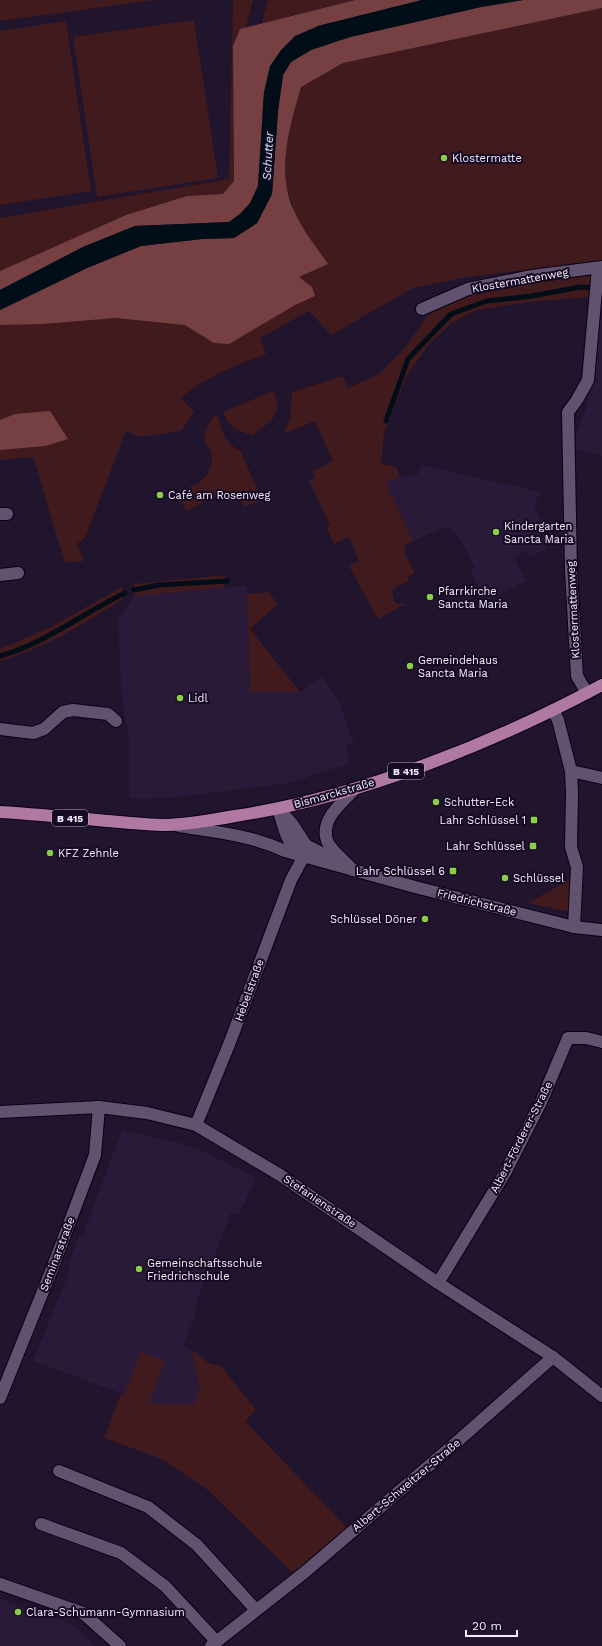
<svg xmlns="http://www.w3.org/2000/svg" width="602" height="1646" viewBox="0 0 602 1646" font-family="'Work Sans',sans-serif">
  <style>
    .built { fill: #2a1a39 }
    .green { fill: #401a1d }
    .forest { fill: #764043 }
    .water { fill: #010e17 }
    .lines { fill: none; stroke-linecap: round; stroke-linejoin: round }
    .stream { stroke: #010e17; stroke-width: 5 }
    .street-casing { stroke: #0a0114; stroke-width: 14 }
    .secondary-casing { stroke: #0a0114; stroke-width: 14 }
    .primary-casing { stroke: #0a0114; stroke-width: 14 }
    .street { stroke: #615370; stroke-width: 12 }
    .secondary { stroke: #615370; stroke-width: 12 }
    .primary { stroke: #b079a4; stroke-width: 12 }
    .poi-dot { fill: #8bce47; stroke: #170b23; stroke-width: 1.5 }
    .labels { text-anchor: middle; stroke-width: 4; stroke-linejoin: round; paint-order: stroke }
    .shield { fill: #170b23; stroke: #b2a9bc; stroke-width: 1 }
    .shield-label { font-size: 10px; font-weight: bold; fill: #f5edfe }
    .poi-label { font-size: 11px; fill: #f5edfe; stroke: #170b23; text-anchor: start }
    .street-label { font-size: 11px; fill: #f5edfe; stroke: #170b23 }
    .water-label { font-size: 12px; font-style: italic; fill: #c4e3f6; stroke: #170b23 }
  </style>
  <rect width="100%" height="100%" fill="#21142d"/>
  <g class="built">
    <polygon points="602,306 602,456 575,449 577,431 587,407 595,365"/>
    <polygon points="422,465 540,492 534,506 544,525 538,529 547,548 530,557 526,550 514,557 526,581 486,602 470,571 475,567 462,542 451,529 445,527 413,541 386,483 400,477 417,475"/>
    <polygon points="247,586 250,692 300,692 322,677 339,702 354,743 346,747 351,763 290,783 167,798 129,799 129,736 122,702 118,619 134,596 160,592"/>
    <polygon points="122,1130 181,1143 198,1149 256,1178 238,1216 231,1213 194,1308 197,1310 183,1346 192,1350 200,1390 193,1405 148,1403 33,1361 68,1275 69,1263 79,1236 82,1237"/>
    <polygon points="0,1599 74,1625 95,1646 0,1646"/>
  </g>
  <g class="green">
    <polygon points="0,0 155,0 0,21"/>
    <polygon points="233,0 253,0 246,27 240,29 233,46 234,181 223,194 187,196 126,215 0,271 0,218 229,179"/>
    <polygon points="268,0 355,0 262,23"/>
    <path d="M 602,8 L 602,260 L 462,278 L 413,288 L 331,335 L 309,311 L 260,338 L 266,354 C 237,365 204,377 181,398 L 194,412 L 181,431 L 139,437 L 126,431 L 85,538 L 77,544 L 84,561 L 65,563 L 33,457 L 0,460 L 0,310 L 87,268 L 202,239 L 234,238 L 293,207 L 285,181 L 287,135 L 300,87 L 343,63 Z"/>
    <polygon points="194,20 218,178 97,197 73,37"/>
    <polygon points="66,21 91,191 0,205 0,31"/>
    <polygon points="582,274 591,276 588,297 528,302 477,310 453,322 430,343 407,375 384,433 381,464 396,467 400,477 386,483 413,541 404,546 405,554 415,573 407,577 409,581 396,587 392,591 394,601 399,604 405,604 378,619 349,566 359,561 349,537 334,544 326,527 330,525 309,481 315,478 312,471 333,461 315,421 286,433 285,430 290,419 292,392 343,376 348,388 379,374 405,348 427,316 456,298"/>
    <path d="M 273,391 C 274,394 277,399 277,403 C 280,418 262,428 252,435 C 237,431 228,426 223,412 Z"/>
    <path d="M 217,414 L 224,436 L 231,445 L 241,452 L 262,500 L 244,507 L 240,499 L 234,502 L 230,501 L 228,495 L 222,493 L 186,511 L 182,503 L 182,491 C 189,487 199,484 204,478 C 211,471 214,459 210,450 C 209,447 206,444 205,442 C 202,431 210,421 217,414 Z"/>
    <polygon points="225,575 225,587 134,596 134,584"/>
    <path d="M 122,587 L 124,598 C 86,623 44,649 0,661 L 0,649 L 49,628 Z"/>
    <polygon points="268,592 278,604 250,629 300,692 250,692 247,594"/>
    <polygon points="571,879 569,912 528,903"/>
    <polygon points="192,1350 210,1364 221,1366 256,1410 245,1421 347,1528 294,1574 209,1491 162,1459 104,1438 121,1394 124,1394 141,1352 165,1361 149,1403 193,1405 200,1390"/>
  </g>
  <g class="forest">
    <polygon points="355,0 422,0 318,26 264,92 258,186 251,203 240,214 229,222 135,226 83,247 0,290 0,271 126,215 187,196 223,194 234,181 233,46 240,29"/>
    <path d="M 523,0 L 602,0 L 602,8 L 343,63 L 301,87 C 289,128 275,175 296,215 C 304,232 317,248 328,264 L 299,277 L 312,287 L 315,296 L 295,305 L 229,344 L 214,343 L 185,325 L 116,318 L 42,324 L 0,325 L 0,310 L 87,268 L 141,246 L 202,239 L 234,238 L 257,223 L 272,194 L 278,111 L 283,75 L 291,62 L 311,50 L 350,37 L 481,7 Z"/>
    <polygon points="50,411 68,439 45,446 0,450 0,420 15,414"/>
  </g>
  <polygon class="water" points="422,0 523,0 481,7 350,37 311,50 291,62 283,75 278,111 272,194 257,223 234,238 202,239 141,246 87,268 0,310 0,290 83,247 135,226 229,222 240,214 250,203 258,186 264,92 270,66 281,50 295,36 318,26"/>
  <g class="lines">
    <g class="stream">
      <polyline points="386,421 408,359 451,314 487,301 532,296 580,287 597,288"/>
      <polyline points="134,590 159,585 227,581"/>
      <path d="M 0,656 C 46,643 83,613 125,593"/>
    </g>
    <defs>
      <g id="street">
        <polyline points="422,309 468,289 532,276 602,267"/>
        <polyline points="0,514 7,514"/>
        <polyline points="0,575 18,573"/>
        <polyline points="587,693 577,676 571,571 568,412 577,400 588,380 598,268"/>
        <polyline points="553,710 558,720 571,771 572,793 571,847 577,867 574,927"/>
        <polyline points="0,729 33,733 44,729 63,712 73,710 108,714 116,721"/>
        <polyline points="571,771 602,778"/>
        <polyline points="0,1112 99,1107 147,1113 196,1125 280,1175 438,1283 553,1357 602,1396"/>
        <polyline points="196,1125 230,1042 291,880 304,856"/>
        <polyline points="438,1283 505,1173 541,1102 568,1038 586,1038 602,1042"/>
        <polyline points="0,1398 52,1269 95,1155 99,1107"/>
        <polyline points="59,1471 148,1507 197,1545 256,1610"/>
        <polyline points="41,1524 121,1553 165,1586 216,1641"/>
        <polyline points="0,1584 83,1613 120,1646"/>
        <polyline points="211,1646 305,1572 459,1440 553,1357"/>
      </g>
      <g id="secondary">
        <polyline points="279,809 293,825 306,845 333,859"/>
        <path d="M 279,811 C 284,829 287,845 303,855"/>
        <path d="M 179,826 C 215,832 251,835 285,851 L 415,887 L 574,927 L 602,930"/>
        <path d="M 353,870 C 347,863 332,851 328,843 C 318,820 342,803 355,789"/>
      </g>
      <path id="primary" d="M 0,812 C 32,814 65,817 97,820 C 120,822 143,825 167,825 C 189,824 213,820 235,816 C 359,797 492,744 602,685"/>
    </defs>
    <use href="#street" class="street-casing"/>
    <use href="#secondary" class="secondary-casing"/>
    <use href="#primary" class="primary-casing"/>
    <use href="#street" class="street"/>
    <use href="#secondary" class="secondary"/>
    <use href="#primary" class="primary"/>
  </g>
  <g class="poi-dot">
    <circle cx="444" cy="158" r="4"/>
    <circle cx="160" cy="495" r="4"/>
    <circle cx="496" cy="532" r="4"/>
    <circle cx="430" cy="597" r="4"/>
    <circle cx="410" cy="666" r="4"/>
    <circle cx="180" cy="698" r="4"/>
    <circle cx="436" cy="802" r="4"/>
    <rect x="530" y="816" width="8" height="8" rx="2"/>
    <rect x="529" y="842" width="8" height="8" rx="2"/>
    <circle cx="50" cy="853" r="4"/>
    <rect x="449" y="867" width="8" height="8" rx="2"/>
    <circle cx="505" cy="878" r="4"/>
    <circle cx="425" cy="919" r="4"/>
    <circle cx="139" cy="1269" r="4"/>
    <circle cx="18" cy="1612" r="4"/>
  </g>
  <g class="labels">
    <g class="shield">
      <rect x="388" y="763" width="36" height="16" rx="3"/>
      <rect x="52" y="810" width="36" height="16" rx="3"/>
    </g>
    <g class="shield-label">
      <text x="406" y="775">B 415</text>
      <text x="70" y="822">B 415</text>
    </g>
    <g class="poi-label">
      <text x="452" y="162">Klostermatte</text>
      <text x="168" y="499">Café am Rosenweg</text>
      <text x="504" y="530">Kindergarten<tspan x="504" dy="13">Sancta Maria</tspan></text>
      <text x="438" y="595">Pfarrkirche<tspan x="438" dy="13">Sancta Maria</tspan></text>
      <text x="418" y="664">Gemeindehaus<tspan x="418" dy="13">Sancta Maria</tspan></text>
      <text x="188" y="702">Lidl</text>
      <text x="444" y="806">Schutter-Eck</text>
      <text x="526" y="824" text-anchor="end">Lahr Schlüssel 1</text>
      <text x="525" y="850" text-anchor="end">Lahr Schlüssel</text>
      <text x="58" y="857">KFZ Zehnle</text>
      <text x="445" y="875" text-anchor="end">Lahr Schlüssel 6</text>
      <text x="513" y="882">Schlüssel</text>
      <text x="417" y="923" text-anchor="end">Schlüssel Döner</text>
      <text x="147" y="1267">Gemeinschaftsschule<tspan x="147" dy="13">Friedrichschule</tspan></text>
      <text x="26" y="1616">Clara-Schumann-Gymnasium</text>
    </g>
    <g class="street-label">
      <text transform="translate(520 280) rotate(-10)" y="4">Klostermattenweg</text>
      <text transform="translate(573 610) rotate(-93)" y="4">Klostermattenweg</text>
      <text transform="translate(334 793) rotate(-16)" y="4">Bismarckstraße</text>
      <text transform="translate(477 902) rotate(14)" y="4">Friedrichstraße</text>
      <text transform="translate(249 990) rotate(-70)" y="4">Hebelstraße</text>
      <text transform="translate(521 1137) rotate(-63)" y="4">Albert-Förderer-Straße</text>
      <text transform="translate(320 1201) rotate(34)" y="4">Stefanienstraße</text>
      <text transform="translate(57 1254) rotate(-69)" y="4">Seminarstraße</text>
      <text transform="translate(406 1485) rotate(-40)" y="4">Albert-Schweitzer-Straße</text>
    </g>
    <g class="water-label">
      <text transform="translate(268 156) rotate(-87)" y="4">Schutter</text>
    </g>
  </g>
  <path d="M466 1630v6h51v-6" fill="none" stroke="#f5edfe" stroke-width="2"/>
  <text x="472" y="1630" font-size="12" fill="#f5edfe" stroke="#170b23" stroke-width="3" paint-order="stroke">20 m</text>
</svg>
